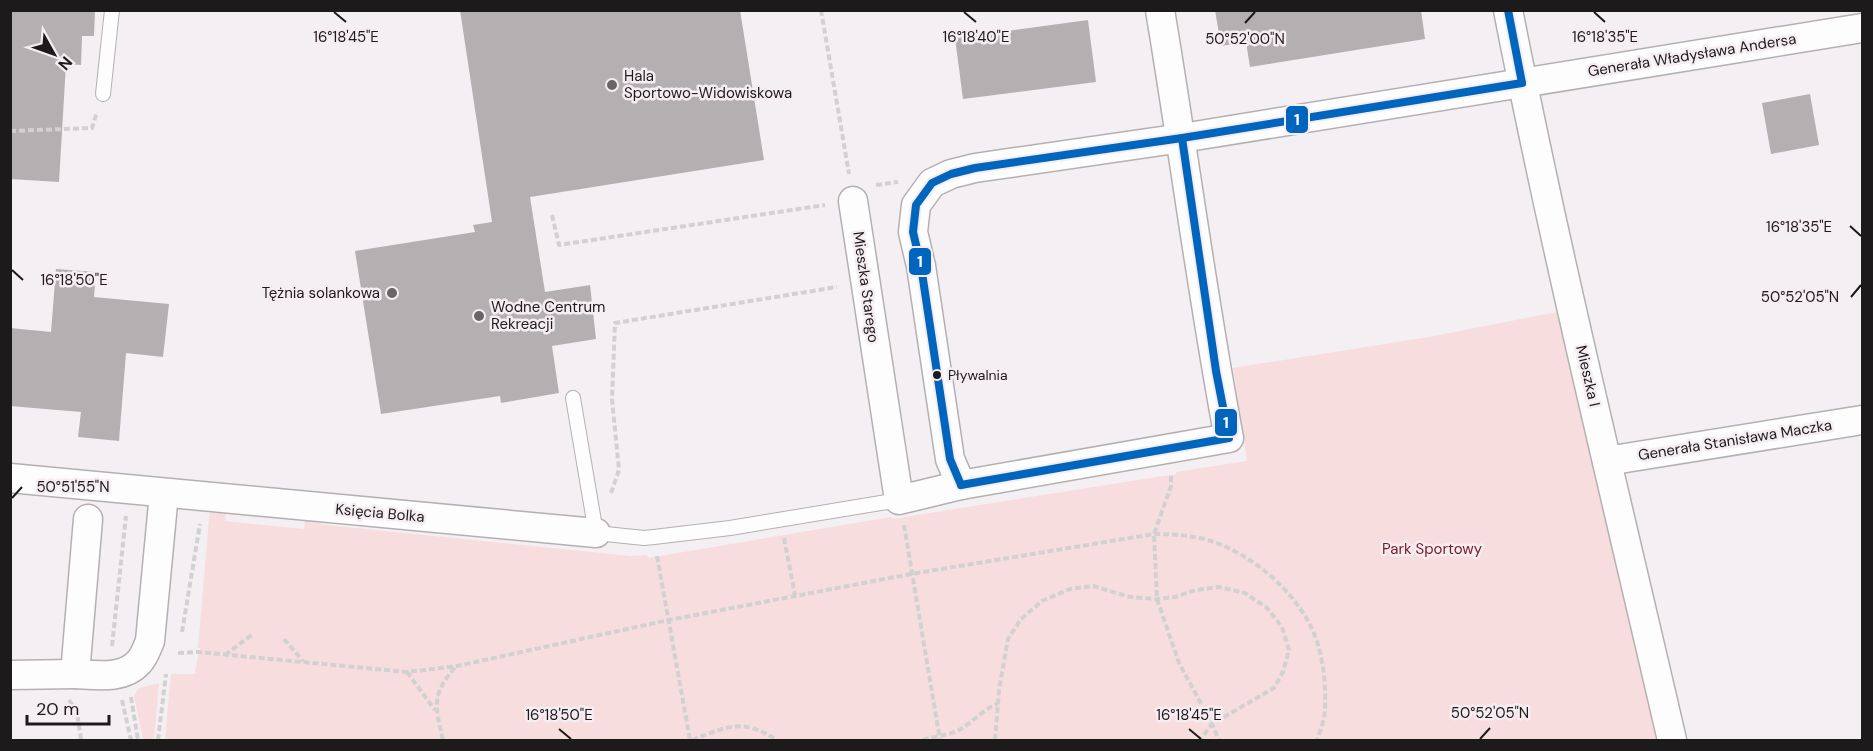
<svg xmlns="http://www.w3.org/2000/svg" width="1873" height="751" viewBox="0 0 1873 751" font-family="'DM Sans',sans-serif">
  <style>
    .green { fill: #f7dddd }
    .building { fill: #b4b0b2 }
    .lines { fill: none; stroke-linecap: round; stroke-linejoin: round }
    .lane-casing { stroke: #b4b0b2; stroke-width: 16 }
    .street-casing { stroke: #b4b0b2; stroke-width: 31 }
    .path { stroke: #d2d1d2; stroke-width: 4; stroke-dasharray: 6 3; stroke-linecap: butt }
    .lane { stroke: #fdfdfd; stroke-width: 14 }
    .street { stroke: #fdfdfd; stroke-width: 28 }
    .bus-1-casing { stroke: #f6edf2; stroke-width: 12 }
    .bus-1 { stroke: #0065bd; stroke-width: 8 }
    .ticks { fill: none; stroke: #1d1a1c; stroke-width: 2 }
    .poi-dot { fill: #686567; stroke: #f6edf2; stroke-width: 2 }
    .bus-dot { fill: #1d1a1c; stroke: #f6edf2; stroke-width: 2 }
    .labels { text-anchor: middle; stroke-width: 5; stroke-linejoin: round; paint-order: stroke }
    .bus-label { font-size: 14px; fill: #1d1a1c; stroke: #f6edf2; text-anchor: start }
    .street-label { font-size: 15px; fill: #1d1a1c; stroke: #f6edf2 }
    .poi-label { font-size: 15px; fill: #1d1a1c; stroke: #f6edf2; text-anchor: start }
    .park-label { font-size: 15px; fill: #761922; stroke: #f6edf2 }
    .ticks-label { font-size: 15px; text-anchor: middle; fill: #1d1a1c; stroke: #f6edf2; stroke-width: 5; stroke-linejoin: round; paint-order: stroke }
    .line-badge { stroke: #f6edf2; stroke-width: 2 }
    .badge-label { font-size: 16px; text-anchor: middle; font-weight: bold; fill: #fff }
  </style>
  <rect width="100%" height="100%" fill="#f4eff2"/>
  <g class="green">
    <polygon points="1557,312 1607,461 1672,740 165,740 171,674 196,674 195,672 200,648 198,648 209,519 210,513 215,510 226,512 225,521 304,529 305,520 326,525 630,556 647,555 648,558 891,517 892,519 1176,474 1176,472 1247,461 1233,368 1429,337"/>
    <polygon points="159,683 154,740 143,740 134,696 139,688"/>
  </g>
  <g class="building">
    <polygon points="10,10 95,10 94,36 82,36 81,65 66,64 59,182 10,179"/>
    <polygon points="460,10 740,10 764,160 530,197 545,292 590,285 596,339 552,346 559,393 501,403 500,396 381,414 355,251 475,232 473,225 492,222"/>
    <polygon points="1215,10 1421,10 1425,39 1250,67 1246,42 1221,46"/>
    <polygon points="1088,20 1096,82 963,99 955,38"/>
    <polygon points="1810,94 1819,145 1771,154 1762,103"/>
    <polygon points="56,269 96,272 94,297 169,304 163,357 126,353 119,441 78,437 81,412 10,406 10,328 51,332"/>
  </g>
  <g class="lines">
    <defs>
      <g id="lane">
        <polyline points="103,94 112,10"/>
        <polyline points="573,398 596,533 644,538 654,537 730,528 899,500"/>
      </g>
      <g id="street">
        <path d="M 1508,10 C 1556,255 1616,498 1672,740"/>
        <path d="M 853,201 L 899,500 L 961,485 L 1229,438 C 1202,296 1184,153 1160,10"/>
        <polyline points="1607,461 1862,420"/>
        <polyline points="10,478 596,533"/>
        <polyline points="961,485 950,459 921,266 913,232 916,205 932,183 951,174 975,168 1182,138 1862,28"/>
        <path d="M 88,519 L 75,674 C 96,675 123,680 139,662 C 144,657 147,648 150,641 L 164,493"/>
        <polyline points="10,675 75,674"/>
      </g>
    </defs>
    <use href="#lane" class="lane-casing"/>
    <use href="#street" class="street-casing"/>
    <g class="path">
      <polyline points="821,10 849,174"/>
      <polyline points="10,131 92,128 97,112"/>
      <polyline points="876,185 898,182"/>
      <polyline points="552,215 559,245 825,205"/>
      <polyline points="1171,476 1171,486 1154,534 1157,599 1179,663 1212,724 1219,740"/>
      <polyline points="611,493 619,470 612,399 615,323 837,287"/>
      <polyline points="904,525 940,740"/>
      <polyline points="784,538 795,595"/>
      <polyline points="657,556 690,740"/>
      <polyline points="182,632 200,524"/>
      <polyline points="284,639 303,661"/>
      <polyline points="112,646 126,516"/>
      <path d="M 178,653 L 198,652 L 407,672 L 457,666 L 669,620 L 911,574 L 1154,534 C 1169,534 1184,535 1200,538 C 1249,549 1304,596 1318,645 C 1324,665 1326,689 1325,709 C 1325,719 1320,731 1317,740"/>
      <polyline points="225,655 253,634"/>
      <polyline points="407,672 435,710"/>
      <polyline points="131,697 138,740"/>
      <polyline points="69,700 77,712 81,740"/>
      <polyline points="122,700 131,740"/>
      <polyline points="158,740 166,674"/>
      <path d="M 443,740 C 435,706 431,695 456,666"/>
      <path d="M 692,740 C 729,726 742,718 777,740"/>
      <path d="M 923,740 C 934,736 947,736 959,730 C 970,724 989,705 998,704"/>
      <polyline points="995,740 999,690 1008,639 1021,619 1042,601 1070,589 1093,586 1130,597 1157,599 1175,597 1196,590 1219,587 1245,593 1267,608 1282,627 1289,650 1283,672 1274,688 1212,724 1200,740"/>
    </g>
    <use href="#lane" class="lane"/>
    <use href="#street" class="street"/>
    <defs>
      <g id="bus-1">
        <polyline points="1508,10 1522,83"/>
        <polyline points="961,485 950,459 921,266 913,232 916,205 932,183 951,174 975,168 1182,138 1522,83"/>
        <polyline points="961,485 1229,438 1216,371 1182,138"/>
      </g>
    </defs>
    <use href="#bus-1" class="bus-1-casing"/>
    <use href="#bus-1" class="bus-1"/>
  </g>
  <path class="ticks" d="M 334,12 L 346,22M 964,12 L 976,22M 1594,12 L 1605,22M 1245,23 L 1255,12M 1850,226 L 1861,236M 12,270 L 23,280M 1851,297 L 1861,285M 12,498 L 22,487M 559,729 L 571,739M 1189,729 L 1201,739M 1480,739 L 1490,728"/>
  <g class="poi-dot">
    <circle cx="612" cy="85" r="6"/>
    <circle cx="392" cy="293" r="6"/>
    <circle cx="479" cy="316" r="6"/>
  </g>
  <circle class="bus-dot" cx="937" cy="375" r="5"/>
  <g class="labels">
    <g class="bus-label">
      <text x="948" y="380">Pływalnia</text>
    </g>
    <g class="street-label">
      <text transform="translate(1692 55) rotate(-9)" y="5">Generała Władysława Andersa</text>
      <text transform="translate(866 287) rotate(82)" y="5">Mieszka Starego</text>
      <text transform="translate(1588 376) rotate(77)" y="5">Mieszka I</text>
      <text transform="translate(1735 440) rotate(-9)" y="5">Generała Stanisława Maczka</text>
      <text transform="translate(380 513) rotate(5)" y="5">Księcia Bolka</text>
    </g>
    <g class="poi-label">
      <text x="624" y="81">Hala<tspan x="624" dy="17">Sportowo-Widowiskowa</tspan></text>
      <text x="380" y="298" text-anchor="end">Tężnia solankowa</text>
      <text x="491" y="312">Wodne Centrum<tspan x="491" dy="17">Rekreacji</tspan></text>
    </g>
    <g class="park-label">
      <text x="1432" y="554">Park Sportowy</text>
    </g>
  </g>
  <g class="ticks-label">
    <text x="346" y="42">16°18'45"E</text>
    <text x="976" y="42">16°18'40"E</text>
    <text x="1605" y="42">16°18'35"E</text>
    <text x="1245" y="44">50°52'00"N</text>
    <text x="1799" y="232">16°18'35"E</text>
    <text x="74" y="285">16°18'50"E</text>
    <text x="1800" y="302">50°52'05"N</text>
    <text x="73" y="492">50°51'55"N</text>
    <text x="1490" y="718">50°52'05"N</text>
    <text x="559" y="720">16°18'50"E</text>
    <text x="1189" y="720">16°18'45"E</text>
  </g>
  <g class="line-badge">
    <rect x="1285" y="105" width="24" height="29" rx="6" fill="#0065bd"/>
    <rect x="908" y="247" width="24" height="29" rx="6" fill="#0065bd"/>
    <rect x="1214" y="408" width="24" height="29" rx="6" fill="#0065bd"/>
  </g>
  <g class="badge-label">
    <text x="1297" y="125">1</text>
    <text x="920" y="267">1</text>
    <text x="1226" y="428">1</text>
  </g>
  <rect width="1873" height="751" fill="none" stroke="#1d1a1c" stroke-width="24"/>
  <g transform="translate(54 54) rotate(130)" stroke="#f6edf2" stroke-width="4.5" paint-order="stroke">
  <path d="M0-4.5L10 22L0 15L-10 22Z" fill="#1d1a1c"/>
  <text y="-9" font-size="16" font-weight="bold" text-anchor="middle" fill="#1d1a1c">N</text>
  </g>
  <path d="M27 715v9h82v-9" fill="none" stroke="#1d1a1c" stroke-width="3"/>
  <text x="36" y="715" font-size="18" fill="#1d1a1c" stroke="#f6edf2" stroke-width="4.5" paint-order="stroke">20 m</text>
</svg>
